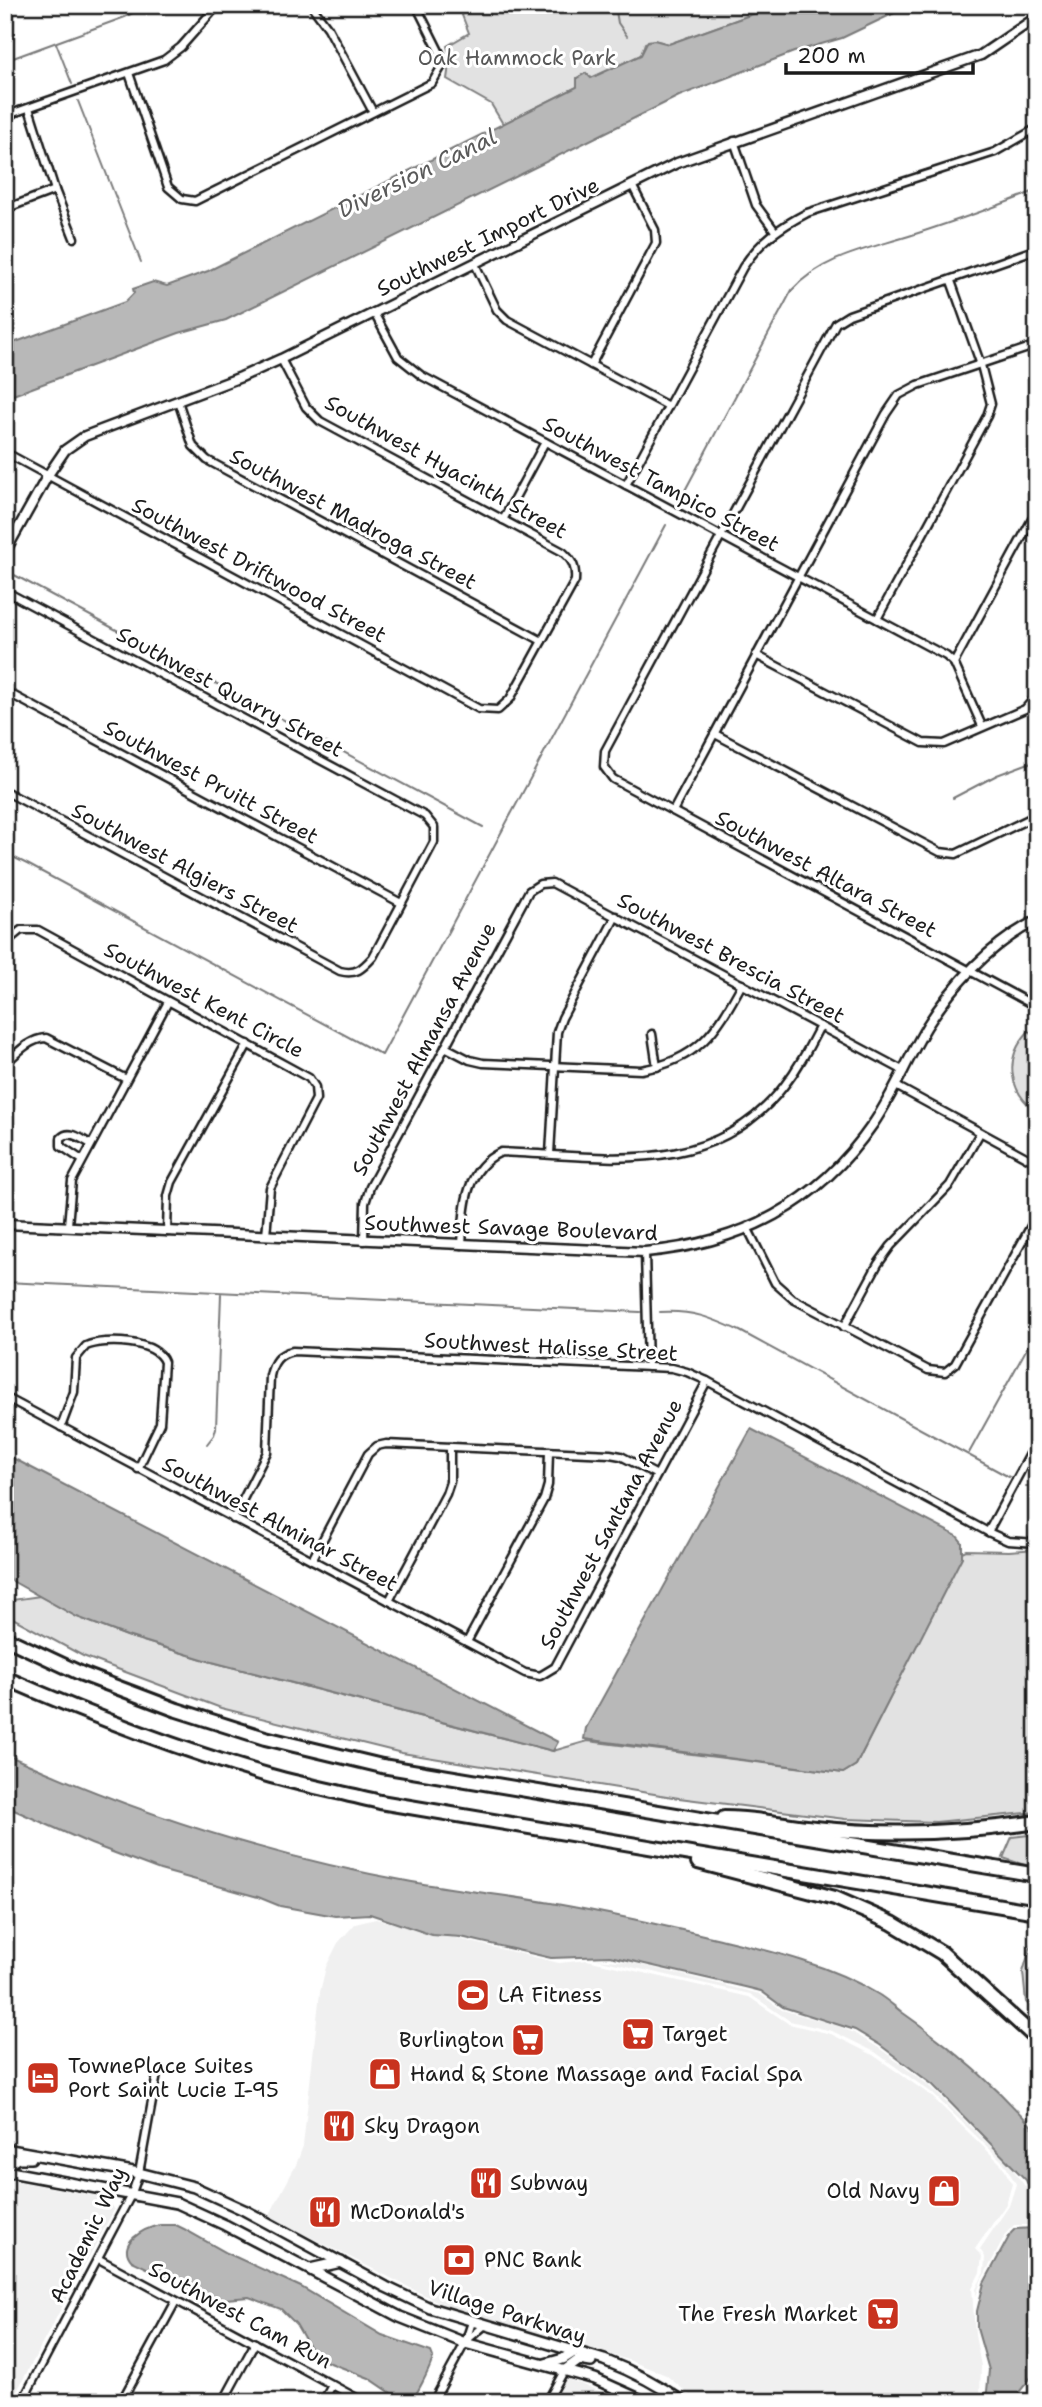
<svg xmlns="http://www.w3.org/2000/svg" width="1042" height="2407" viewBox="0 0 1042 2407" font-family="'Shantell Sans',sans-serif">
  <style>
    .built { fill: #f0f0f0 }
    .green { fill: #e2e2e2; stroke: #7f7f7f; stroke-width: 2 }
    .water { fill: #b8b8b8; stroke: #7a7a7a; stroke-width: 2 }
    .lines { fill: none; stroke-linecap: round; stroke-linejoin: round }
    .stream { stroke: #7a7a7a; stroke-width: 2 }
    .minor-casing { stroke: #1c1c1c; stroke-width: 11 }
    .tertiary-casing { stroke: #1c1c1c; stroke-width: 13 }
    .secondary-casing { stroke: #1c1c1c; stroke-width: 14 }
    .motorway-casing { stroke: #1c1c1c; stroke-width: 18 }
    .minor { stroke: #fff; stroke-width: 6 }
    .tertiary { stroke: #fff; stroke-width: 8 }
    .secondary { stroke: #fff; stroke-width: 9 }
    .motorway { stroke: #fff; stroke-width: 12 }
    .labels { text-anchor: middle; stroke-width: 6; stroke-linejoin: round; paint-order: stroke }
    .park-label { font-size: 21px; fill: #575757; stroke: #fff }
    .street-label { font-size: 21px; fill: #1c1c1c; stroke: #fff }
    .poi-label { font-size: 21px; fill: #1c1c1c; stroke: #fff; text-anchor: start }
    .water-label { font-size: 23px; font-style: italic; fill: #5a5a5a; stroke: #fff }
  </style>
  <rect width="100%" height="100%" fill="#fff"/>
  <filter id="ink" filterUnits="userSpaceOnUse"><feTurbulence type="fractalNoise" baseFrequency=".0143" numOctaves="2"/><feDisplacementMap in="SourceGraphic" scale="14" xChannelSelector="R" yChannelSelector="G"/><feConvolveMatrix kernelMatrix="1 2 1 2 8 2 1 2 1" color-interpolation-filters="sRGB"/></filter>
  <g filter="url(#ink)">
    <g class="built">
      <polygon points="376,1919 559,1963 587,1960 749,1997 789,2024 831,2034 873,2055 930,2095 1002,2165 1012,2184 1006,2204 975,2249 982,2256 980,2272 972,2288 975,2335 981,2366 980,2395 977,2402 698,2402 666,2375 631,2361 562,2339 469,2315 438,2302 269,2216 296,2165 303,2146 320,1992 326,1967 338,1943 355,1924"/>
      <polygon points="596,1959 629,1962 760,1994 782,2010 835,2025 854,2033 879,2048 931,2087 1012,2168 1027,2189 1027,2210 1032,2218 1031,2225 1014,2225 1008,2231 981,2281 976,2296 976,2289 984,2273 985,2257 980,2249 1009,2206 1016,2184 1004,2163 932,2093 875,2052 832,2031 790,2021 750,1994"/>
      <polygon points="5,2179 106,2198 114,2210 11,2402 5,2402"/>
      <polygon points="565,2378 615,2397 623,2402 552,2402"/>
    </g>
    <g class="green">
      <polygon points="458,5 778,5 669,44 654,40 645,43 641,55 590,79 586,73 577,78 577,87 503,124 491,104 447,79 450,58 447,46 469,33"/>
      <path d="M 1037,1031 L 1037,1112 C 1008,1091 1004,1058 1028,1032 Z"/>
      <polygon points="1037,1549 1037,1812 936,1822 845,1819 679,1798 402,1753 221,1708 83,1656 5,1614 5,1601 40,1596 78,1617 127,1636 212,1662 553,1751 588,1741 843,1773 856,1765 961,1557 962,1552 966,1550 1009,1551"/>
      <polygon points="1037,1834 1037,1869 1003,1858 1012,1837"/>
      <polygon points="1035,1932 1037,1932 1037,2013 1026,2002 1023,1972"/>
    </g>
    <g class="water">
      <polygon points="778,5 911,5 842,38 794,52 679,96 226,320 179,333 5,398 5,346 125,302 134,293 133,289 153,282 167,286 208,271 577,87 577,78 586,73 591,78 641,55 648,41 654,40 669,44"/>
      <polygon points="751,1429 957,1536 962,1542 962,1557 856,1765 843,1773 584,1739 586,1728"/>
      <polygon points="5,1454 558,1742 553,1751 212,1662 127,1636 77,1617 5,1577"/>
      <path d="M 5,1754 C 135,1813 272,1857 412,1882 C 458,1890 505,1895 551,1903 C 607,1913 662,1925 716,1938 C 770,1951 828,1964 876,1993 C 885,1998 894,2006 903,2013 C 952,2047 997,2087 1037,2132 L 1037,2370 L 1020,2391 L 1016,2402 L 986,2402 L 989,2370 L 977,2328 L 977,2311 L 984,2283 L 1011,2233 L 1015,2229 L 1034,2228 L 1036,2218 L 1030,2210 L 1030,2189 L 1026,2180 L 933,2085 L 880,2045 L 855,2030 L 783,2007 L 761,1991 L 745,1987 L 610,1956 L 551,1958 L 461,1937 L 432,1935 L 370,1914 L 335,1916 L 280,1906 L 258,1897 L 160,1870 L 91,1844 L 5,1806 Z"/>
      <path d="M 160,2225 L 176,2225 L 184,2229 L 227,2253 L 301,2287 L 382,2335 L 431,2352 L 433,2357 L 432,2361 C 429,2370 416,2397 410,2402 L 403,2401 L 369,2378 L 320,2359 L 314,2355 L 296,2324 L 281,2309 L 249,2297 L 214,2300 L 132,2261 C 115,2243 145,2228 160,2225 Z"/>
    </g>
    <g class="lines">
      <g class="stream">
        <polyline points="615,5 618,23 627,36"/>
        <polyline points="56,43 72,84"/>
        <polyline points="5,61 125,17 147,5"/>
        <polyline points="78,101 141,262"/>
        <path d="M 682,496 L 792,290 C 822,257 868,249 909,236 C 952,222 995,208 1037,190"/>
        <polyline points="5,570 483,827"/>
        <polyline points="953,798 997,775 1037,760"/>
        <polyline points="5,858 13,857 29,865 382,1055 666,525"/>
        <polyline points="5,1282 640,1312"/>
        <path d="M 660,1312 C 693,1310 711,1318 740,1331 L 1009,1477"/>
        <polyline points="207,1444 214,1435 216,1428 221,1294"/>
        <polyline points="969,1453 1037,1330"/>
        <polyline points="1026,1486 1037,1490"/>
      </g>
      <defs>
        <g id="minor">
          <polyline points="311,5 328,28 373,112"/>
          <polyline points="129,73 168,187 182,199 195,201 432,83 442,66 440,53 416,5"/>
          <polyline points="29,108 55,190 74,238"/>
          <polyline points="5,116 164,60 181,47 218,5"/>
          <polyline points="734,141 756,205 775,231"/>
          <polyline points="5,209 55,190"/>
          <polyline points="1037,249 849,315 836,323 605,751 604,767 613,779 1037,1007"/>
          <polyline points="475,264 497,310 507,320 668,406"/>
          <polyline points="374,313 398,357 422,376 946,656 954,663"/>
          <polyline points="591,365 656,243 655,230 632,185"/>
          <polyline points="178,401 193,446 207,460 542,641"/>
          <path d="M 12,456 L 479,709 L 498,710 L 510,699 L 575,581 C 576,567 573,561 563,552 L 320,421 L 306,407 L 281,359"/>
          <path d="M 626,485 L 743,267 C 760,241 780,227 807,213 L 995,152 L 1037,128"/>
          <polyline points="503,520 545,442"/>
          <path d="M 5,591 L 425,816 L 434,827 L 434,842 L 373,957 C 362,969 356,975 340,971 L 5,791"/>
          <polyline points="877,619 987,416 991,404 981,365 951,281"/>
          <polyline points="756,655 923,743 944,744 1025,709 1037,695"/>
          <polyline points="5,691 401,903"/>
          <polyline points="982,726 954,663 1037,510"/>
          <polyline points="715,734 940,852 956,854 1037,815"/>
          <polyline points="673,811 886,414 899,395 918,385 1037,345"/>
          <polyline points="5,943 21,930 38,930 309,1078 315,1087 316,1099 270,1188 266,1236"/>
          <polyline points="652,1034 657,1067"/>
          <path d="M 445,1047 L 470,1060 L 483,1063 L 641,1070 C 698,1060 716,1032 742,984"/>
          <path d="M 5,1064 C 17,1053 29,1039 46,1038 L 126,1079"/>
          <polyline points="896,1086 1037,1163"/>
          <polyline points="550,1154 557,1032 562,1018 616,916"/>
          <path d="M 82,1160 L 61,1146 L 61,1138 C 70,1129 81,1139 91,1144"/>
          <polyline points="68,1225 72,1181 168,1002"/>
          <polyline points="748,1229 775,1283 793,1299 928,1370 945,1372 955,1364 1037,1215"/>
          <polyline points="167,1232 168,1196 172,1182 248,1044"/>
          <polyline points="364,1241 365,1203 370,1187 529,891 540,884 552,883 904,1071"/>
          <path d="M 462,1245 C 464,1209 464,1169 501,1152 C 603,1156 712,1180 784,1086 C 799,1067 809,1047 820,1026"/>
          <polyline points="645,1252 648,1367"/>
          <polyline points="844,1327 878,1264 891,1246 950,1185 980,1133"/>
          <polyline points="5,1397 525,1673 540,1676 555,1667 707,1381"/>
          <path d="M 61,1427 L 74,1392 L 76,1358 L 86,1346 C 105,1338 156,1340 164,1362 L 160,1423 L 138,1469"/>
          <path d="M 233,1519 L 267,1452 L 270,1376 C 273,1362 278,1354 293,1351 L 672,1368 L 687,1372 L 707,1381 L 988,1532 L 1008,1541 L 1037,1543"/>
          <polyline points="988,1532 1037,1441"/>
          <polyline points="312,1560 368,1454 377,1446 386,1444 610,1454 621,1456 657,1475"/>
          <polyline points="389,1601 446,1494 450,1482 450,1447"/>
          <polyline points="467,1642 544,1499 548,1485 549,1451"/>
          <polyline points="99,2259 364,2402"/>
          <polyline points="466,2341 484,2326"/>
          <polyline points="22,2402 132,2193 139,2173 157,2074"/>
          <polyline points="121,2402 176,2301"/>
          <polyline points="223,2402 255,2343"/>
          <polyline points="323,2402 332,2385"/>
          <polyline points="433,2402 465,2343 472,2322"/>
          <polyline points="547,2402 564,2371"/>
        </g>
        <g id="tertiary">
          <polyline points="5,552 48,475 65,450 85,436 241,377 281,359 677,163 981,55 1037,17"/>
          <path d="M 5,1224 L 645,1252 C 742,1243 817,1205 873,1124 C 894,1093 908,1058 927,1026 C 955,982 991,944 1037,920"/>
        </g>
        <g id="secondary">
          <path d="M 5,2149 L 139,2173 L 194,2187 L 244,2210 L 386,2287 L 430,2308 L 604,2360 C 632,2371 658,2384 683,2402"/>
          <polyline points="5,2166 18,2158 31,2158"/>
          <polyline points="5,2171 177,2203 225,2225 400,2317 465,2343 595,2379 646,2402"/>
          <polyline points="310,2269 341,2262"/>
          <polyline points="545,2364 563,2359 574,2352"/>
          <polyline points="564,2371 579,2360 591,2362"/>
        </g>
        <g id="motorway">
          <polyline points="5,1638 82,1674 177,1710 265,1738 382,1766 1037,1875"/>
          <path d="M 5,1678 C 92,1716 180,1750 271,1776 C 307,1786 344,1793 380,1802 L 1037,1912"/>
          <path d="M 724,1818 C 755,1818 785,1825 815,1828 C 889,1836 964,1833 1037,1822"/>
          <polyline points="698,1862 835,1898 892,1923 942,1953 1037,2039"/>
        </g>
      </defs>
      <use href="#minor" class="minor-casing"/>
      <use href="#tertiary" class="tertiary-casing"/>
      <use href="#secondary" class="secondary-casing"/>
      <use href="#motorway" class="motorway-casing"/>
      <use href="#minor" class="minor"/>
      <use href="#tertiary" class="tertiary"/>
      <use href="#secondary" class="secondary"/>
      <use href="#motorway" class="motorway"/>
    </g>
  </g>
  <defs>
    <symbol id="stadium-square" viewBox="-11 -11 22 22"><rect x="-9" y="-9" width="18" height="18" rx="4" fill="#c8321e" stroke="#fff"/><path d="M0-5a6.5 5 0 1 0 0 10a6.5 5 0 1 0 0-10ZM-3.5-1.8h7v3.6h-7Z" fill="#fff"/></symbol>
    <symbol id="supermarket-square" viewBox="-11 -11 22 22"><rect x="-9" y="-9" width="18" height="18" rx="4" fill="#c8321e" stroke="#fff"/><path d="M-6-5.5h2.5l.6 2H6L4.5 2H-2.5L-4.4-4H-6ZM-1.5 3.2a1.3 1.3 0 1 0 .1 0ZM3 3.2a1.3 1.3 0 1 0 .1 0Z" fill="#fff"/></symbol>
    <symbol id="shop-square" viewBox="-11 -11 22 22"><rect x="-9" y="-9" width="18" height="18" rx="4" fill="#c8321e" stroke="#fff"/><path d="M-5-2.5h2.3a2.7 3.5 0 0 1 5.4 0H5L5.5 6h-11ZM-1.5-2.5h3a1.5 2.3 0 0 0-3 0Z" fill="#fff"/></symbol>
    <symbol id="hotel-square" viewBox="-11 -11 22 22"><rect x="-9" y="-9" width="18" height="18" rx="4" fill="#c8321e" stroke="#fff"/><path d="M-6-4.5h1.5V1H6V5H4.5V3h-9V5H-6ZM-4 0a1.8 1.8 0 1 1 3.6 0ZM.5 0V-2.5h3Q6-2.5 6 0Z" fill="#fff"/></symbol>
    <symbol id="restaurant-square" viewBox="-11 -11 22 22"><rect x="-9" y="-9" width="18" height="18" rx="4" fill="#c8321e" stroke="#fff"/><path d="M-5-6h1v4h1v-4h1v4h1v-4h1v5L-1.5 .5V6h-2V.5L-5-1ZM5-6V6H3V1.5H1.5Q1.5-4 5-6Z" fill="#fff"/></symbol>
    <symbol id="bank-square" viewBox="-11 -11 22 22"><rect x="-9" y="-9" width="18" height="18" rx="4" fill="#c8321e" stroke="#fff"/><path d="M-6-4H6V4H-6ZM0-2.3a2.3 2.3 0 1 0 0 4.6a2.3 2.3 0 1 0 0-4.6Z" fill="#fff"/></symbol>
  </defs>
  <g fill-rule="evenodd">
    <use href="#stadium-square" x="454" y="1976" width="38" height="38"/>
    <use href="#supermarket-square" x="619" y="2015" width="38" height="38"/>
    <use href="#supermarket-square" x="509" y="2021" width="38" height="38"/>
    <use href="#shop-square" x="366" y="2055" width="38" height="38"/>
    <use href="#hotel-square" x="24" y="2059" width="38" height="38"/>
    <use href="#restaurant-square" x="320" y="2107" width="38" height="38"/>
    <use href="#restaurant-square" x="467" y="2164" width="38" height="38"/>
    <use href="#shop-square" x="925" y="2172" width="38" height="38"/>
    <use href="#restaurant-square" x="306" y="2193" width="38" height="38"/>
    <use href="#bank-square" x="440" y="2241" width="38" height="38"/>
    <use href="#supermarket-square" x="864" y="2295" width="38" height="38"/>
  </g>
  <g class="labels">
    <g class="park-label">
      <text x="517" y="65">Oak Hammock Park</text>
    </g>
    <g class="street-label">
      <text transform="translate(488 237) rotate(-26)" y="7">Southwest Import Drive</text>
      <text transform="translate(446 467) rotate(29)" y="7">Southwest Hyacinth Street</text>
      <text transform="translate(661 484) rotate(28)" y="7">Southwest Tampico Street</text>
      <text transform="translate(353 519) rotate(28)" y="7">Southwest Madroga Street</text>
      <text transform="translate(259 570) rotate(28)" y="7">Southwest Driftwood Street</text>
      <text transform="translate(230 692) rotate(28)" y="7">Southwest Quarry Street</text>
      <text transform="translate(211 782) rotate(28)" y="7">Southwest Pruitt Street</text>
      <text transform="translate(185 868) rotate(28)" y="7">Southwest Algiers Street</text>
      <text transform="translate(826 874) rotate(28)" y="7">Southwest Altara Street</text>
      <text transform="translate(731 958) rotate(28)" y="7">Southwest Brescia Street</text>
      <text transform="translate(204 1000) rotate(28)" y="7">Southwest Kent Circle</text>
      <text transform="translate(424 1049) rotate(-62)" y="7">Southwest Almansa Avenue</text>
      <text transform="translate(511 1228) rotate(2)" y="7">Southwest Savage Boulevard</text>
      <text transform="translate(551 1347) rotate(3)" y="7">Southwest Halisse Street</text>
      <text transform="translate(280 1524) rotate(28)" y="7">Southwest Alminar Street</text>
      <text transform="translate(611 1524) rotate(-62)" y="7">Southwest Santana Avenue</text>
      <text transform="translate(88 2235) rotate(-64)" y="7">Academic Way</text>
      <text transform="translate(507 2312) rotate(18)" y="7">Village Parkway</text>
      <text transform="translate(240 2315) rotate(28)" y="7">Southwest Cam Run</text>
    </g>
    <g class="poi-label">
      <text x="498" y="2002">LA Fitness</text>
      <text x="662" y="2041">Target</text>
      <text x="504" y="2047" text-anchor="end">Burlington</text>
      <text x="68" y="2073">TownePlace Suites<tspan x="68" dy="24">Port Saint Lucie I-95</tspan></text>
      <text x="410" y="2081">Hand &amp; Stone Massage and Facial Spa</text>
      <text x="364" y="2133">Sky Dragon</text>
      <text x="510" y="2190">Subway</text>
      <text x="920" y="2198" text-anchor="end">Old Navy</text>
      <text x="350" y="2219">McDonald's</text>
      <text x="484" y="2267">PNC Bank</text>
      <text x="858" y="2321" text-anchor="end">The Fresh Market</text>
    </g>
    <g class="water-label">
      <text transform="translate(417 173) rotate(-26)" y="8">Diversion Canal</text>
    </g>
  </g>
  <rect width="1042" height="2407" fill="none" stroke="#fff" stroke-width="28"/>
  <rect x="14" y="14" width="1014" height="2379" fill="none" stroke="#1c1c1c" stroke-width="2.5" filter="url(#ink)"/>
  <path d="M786 63v10h187v-10" fill="none" stroke="#1c1c1c" stroke-width="3.5"/>
  <text x="797" y="63" font-size="21" fill="#1c1c1c" stroke="#ffffff" stroke-width="5" paint-order="stroke">200 m</text>
</svg>
